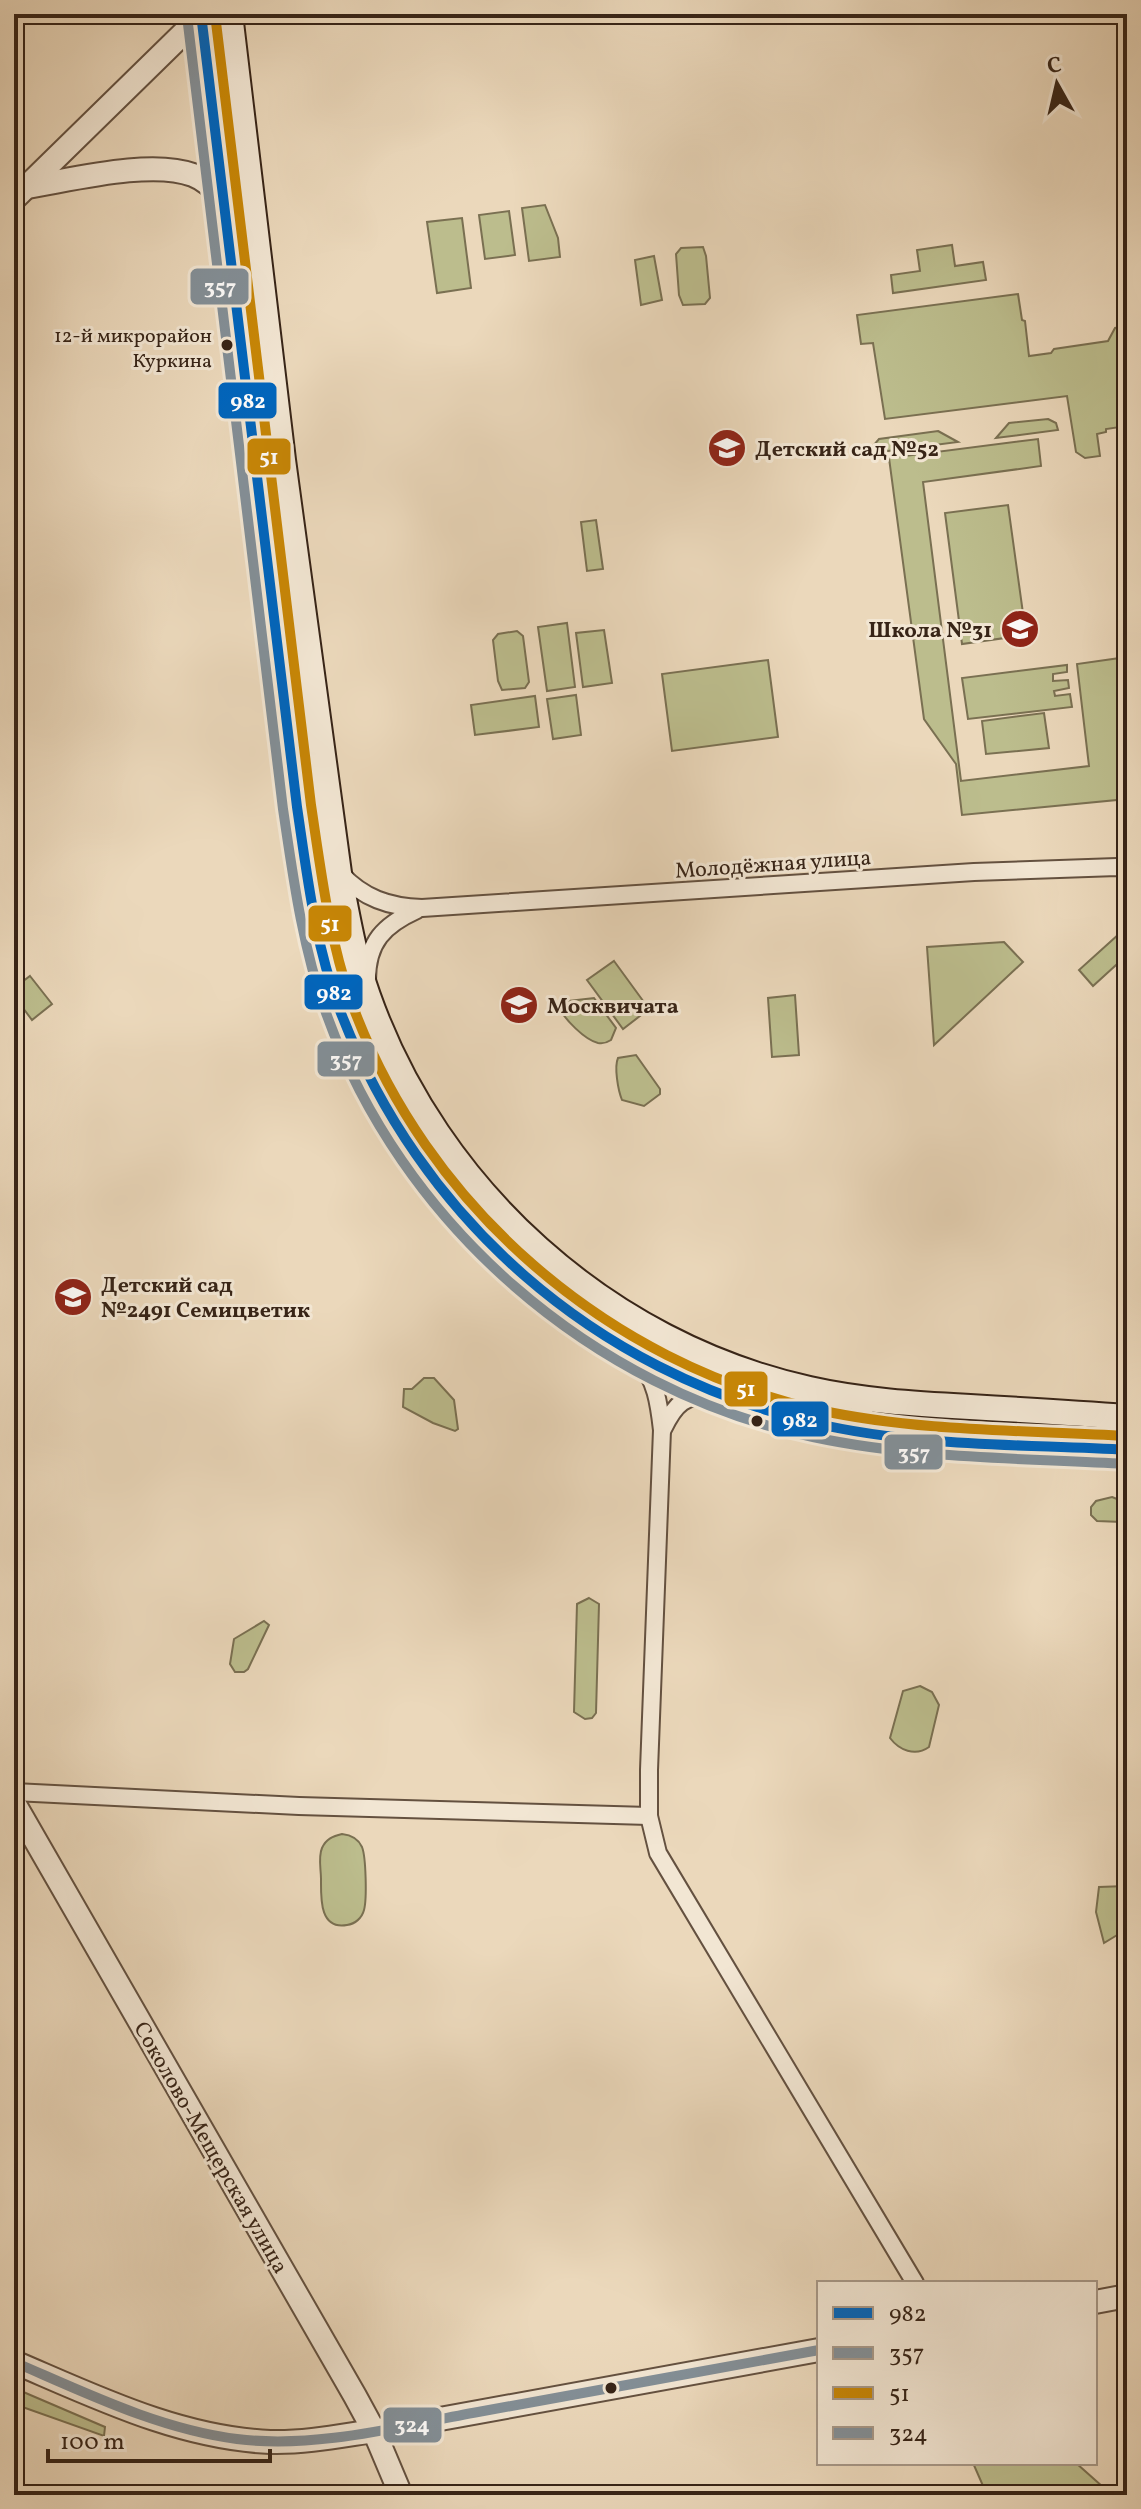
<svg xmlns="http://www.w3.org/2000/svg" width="1141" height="2509" viewBox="0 0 1141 2509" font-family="Vollkorn,serif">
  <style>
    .green { fill: #bcbd8d; stroke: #7a7052; stroke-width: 2 }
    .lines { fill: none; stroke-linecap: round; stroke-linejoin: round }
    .minor-casing { stroke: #645140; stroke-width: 20 }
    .tertiary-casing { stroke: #645140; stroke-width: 26 }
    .secondary-casing { stroke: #372417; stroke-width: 28 }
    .minor { stroke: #f2e6d3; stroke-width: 16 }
    .tertiary { stroke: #f2e6d3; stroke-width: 22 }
    .secondary { stroke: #f2e6d3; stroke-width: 24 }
    .bus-1-casing { stroke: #f2e6d3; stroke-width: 16 }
    .bus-2-casing { stroke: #f2e6d3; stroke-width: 16 }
    .bus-3-casing { stroke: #f2e6d3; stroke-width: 16 }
    .bus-4-casing { stroke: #f2e6d3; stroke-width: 16 }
    .bus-1 { stroke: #0065bd; stroke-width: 10 }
    .bus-2 { stroke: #838f97; stroke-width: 10 }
    .bus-3 { stroke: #c78606; stroke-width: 10 }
    .bus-4 { stroke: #838f97; stroke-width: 10 }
    .bus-dot { fill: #372417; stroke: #f2e6d3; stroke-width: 3 }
    .labels { text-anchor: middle; stroke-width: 6; stroke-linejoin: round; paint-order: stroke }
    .bus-label { font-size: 20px; fill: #372417; stroke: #f2e6d3; text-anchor: end }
    .poi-label { font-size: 22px; font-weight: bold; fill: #372417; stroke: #f2e6d3; text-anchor: start }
    .street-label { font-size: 22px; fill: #372417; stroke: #f2e6d3 }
    .line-badge { stroke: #f2e6d3; stroke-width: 3 }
    .badge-label { font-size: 22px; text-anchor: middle; font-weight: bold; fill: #fff }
  </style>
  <rect width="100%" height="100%" fill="#ebd8bb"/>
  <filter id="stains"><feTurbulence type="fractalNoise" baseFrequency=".0025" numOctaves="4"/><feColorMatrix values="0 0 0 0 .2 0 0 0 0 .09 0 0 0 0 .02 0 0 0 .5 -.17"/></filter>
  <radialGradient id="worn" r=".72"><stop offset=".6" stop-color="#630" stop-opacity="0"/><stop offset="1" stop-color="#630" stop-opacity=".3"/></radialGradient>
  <g class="green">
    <polygon points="545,205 558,238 560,257 529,261 522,208"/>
    <polygon points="509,211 515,255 485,259 479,215"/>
    <polygon points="462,218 471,288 437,293 427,222"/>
    <polygon points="952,245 955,266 983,262 986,280 893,293 891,275 920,271 917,250"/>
    <polygon points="703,247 706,256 710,298 705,304 683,305 679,295 676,254 681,248"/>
    <polygon points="654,256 662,300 641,305 635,260"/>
    <polygon points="1018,294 1022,320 1025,321 1029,356 1051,353 1054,349 1108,341 1115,328 1127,326 1127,426 1106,429 1106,432 1097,434 1100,456 1085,458 1076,452 1067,396 885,419 873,343 861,344 857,315"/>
    <polygon points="1048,419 1056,423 1058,430 996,438 1009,423"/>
    <polygon points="938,431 958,442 872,453 873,446 879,439"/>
    <polygon points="1038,439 1041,466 923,482 961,781 1089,766 1077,664 1127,657 1127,799 962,815 956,764 924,719 889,458"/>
    <polygon points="1008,505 1026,635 962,644 945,513"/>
    <polygon points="596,520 603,569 587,571 581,522"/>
    <polygon points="567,623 575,687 547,691 538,627"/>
    <polygon points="604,630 612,683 583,687 576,633"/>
    <polygon points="517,631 523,636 529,682 525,688 502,690 498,681 493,640 498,634"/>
    <polygon points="768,660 778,737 672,751 662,674"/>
    <polygon points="1067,665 1067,672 1053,674 1053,681 1068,680 1069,688 1054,691 1055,696 1070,694 1072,707 968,719 962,678"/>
    <polygon points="576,695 581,735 553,739 547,699"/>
    <polygon points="535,696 539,727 475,735 471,705"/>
    <polygon points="1044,713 1049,748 986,754 982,721"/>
    <polygon points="1119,934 1127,943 1127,955 1093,986 1079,970"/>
    <polygon points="1004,942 1023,962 934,1045 927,947"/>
    <polygon points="614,961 649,1009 623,1029 587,980"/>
    <polygon points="30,976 52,1004 32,1020 14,996 14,988"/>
    <polygon points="795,995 799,1055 772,1057 768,998"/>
    <path d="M 594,998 L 616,1028 L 611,1040 C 608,1042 603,1044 598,1043 C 585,1040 564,1019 559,1007 L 560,1002 Z"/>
    <path d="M 636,1055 L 660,1089 L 660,1094 L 644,1106 L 622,1100 C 618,1090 614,1067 618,1058 Z"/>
    <polygon points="424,1378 434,1378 454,1400 458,1429 455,1431 433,1423 403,1407 404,1389 412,1389"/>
    <polygon points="1112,1497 1127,1503 1127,1529 1122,1522 1097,1521 1091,1515 1091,1507 1096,1501"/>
    <polygon points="589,1598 599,1604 596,1713 592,1718 585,1719 574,1712 577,1604"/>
    <polygon points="264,1621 269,1625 248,1669 244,1672 235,1672 230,1664 234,1639"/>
    <path d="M 920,1686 L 932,1692 L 939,1705 L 929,1747 C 915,1757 899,1750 890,1738 L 903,1691 Z"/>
    <path d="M 342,1834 C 351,1835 358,1838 362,1847 C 366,1857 367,1899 364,1910 C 362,1918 355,1924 347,1925 C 319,1930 321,1897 321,1879 C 321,1869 318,1857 322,1848 C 326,1839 333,1836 342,1834 Z"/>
    <polygon points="1126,1886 1127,1929 1104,1943 1096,1912 1099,1887"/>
    <polygon points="14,2388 105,2427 104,2436 14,2404"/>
    <polygon points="973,2463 1076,2463 1112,2495 987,2495"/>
  </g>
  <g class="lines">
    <defs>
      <g id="minor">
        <path d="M 341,874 C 363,898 389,907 422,908 L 974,872 L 1117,867 L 1127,870"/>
        <path d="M 367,980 C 367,942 384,925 417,910"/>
        <path d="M 638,1359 C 656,1380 659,1404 662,1430 L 649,1770 L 649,1816 L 658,1853 L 915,2283"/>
        <path d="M 663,1429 C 676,1402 684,1396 715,1394"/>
        <polyline points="848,1430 859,1425 865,1415 861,1405 854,1397"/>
        <polyline points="14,1792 299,1806 649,1816"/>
      </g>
      <g id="tertiary">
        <path d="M 27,187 C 71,180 151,159 193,175 C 206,180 214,188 222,198"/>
        <polyline points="14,199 203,14"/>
        <polyline points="14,1803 355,2396 374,2431 401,2495"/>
        <polyline points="1095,2302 1127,2296"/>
        <path d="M 14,2362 C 96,2397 179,2438 270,2442 C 305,2443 340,2436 374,2431 L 819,2350"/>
      </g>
      <g id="secondary">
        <path d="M 201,14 L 297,807 C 307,874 316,943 339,1008 C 415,1218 596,1376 814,1423 C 916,1445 1023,1443 1127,1450"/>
        <path d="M 230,14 L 283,460 L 339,873 C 347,914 354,957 368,996 C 437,1191 607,1344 809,1389 C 862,1401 916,1404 970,1407 C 1023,1410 1075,1413 1127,1417"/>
      </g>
    </defs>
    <use href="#minor" class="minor-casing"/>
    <use href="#tertiary" class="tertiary-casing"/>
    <use href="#secondary" class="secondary-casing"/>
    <use href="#minor" class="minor"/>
    <use href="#tertiary" class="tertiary"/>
    <use href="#secondary" class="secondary"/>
    <defs>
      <path id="bus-1" d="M 201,14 L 297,807 C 307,874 315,944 339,1008 C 419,1219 595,1372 814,1423 C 916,1447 1023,1444 1127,1450"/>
      <path id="bus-2" d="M 187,16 L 283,809 C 293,876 302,945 325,1010 C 400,1224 592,1390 813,1437 C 916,1459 1022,1458 1126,1464"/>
      <path id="bus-3" d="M 215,14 L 311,805 C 321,871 329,938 351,1001 C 425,1206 607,1363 819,1410 C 920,1432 1025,1430 1127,1436"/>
      <path id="bus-4" d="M 14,2362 C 86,2393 159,2429 237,2439 C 317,2449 400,2426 478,2412 C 592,2391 705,2371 819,2350"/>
    </defs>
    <use href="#bus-1" class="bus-1-casing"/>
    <use href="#bus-2" class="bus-2-casing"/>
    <use href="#bus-3" class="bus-3-casing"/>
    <use href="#bus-4" class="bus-4-casing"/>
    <use href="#bus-1" class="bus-1"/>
    <use href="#bus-2" class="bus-2"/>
    <use href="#bus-3" class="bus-3"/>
    <use href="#bus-4" class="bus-4"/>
  </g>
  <defs>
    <symbol id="school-disc" viewBox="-11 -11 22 22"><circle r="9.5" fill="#8f2418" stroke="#f2e6d3"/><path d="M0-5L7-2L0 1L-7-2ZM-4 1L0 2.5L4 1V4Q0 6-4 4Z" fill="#fff"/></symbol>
  </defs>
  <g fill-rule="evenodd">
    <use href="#school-disc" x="705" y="426" width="44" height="44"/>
    <use href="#school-disc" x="998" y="607" width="44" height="44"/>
    <use href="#school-disc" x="497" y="983" width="44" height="44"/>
    <use href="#school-disc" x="51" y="1275" width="44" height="44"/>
  </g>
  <g class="bus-dot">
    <circle cx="227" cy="345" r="7"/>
    <circle cx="757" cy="1421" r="7"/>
    <circle cx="611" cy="2388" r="7"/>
  </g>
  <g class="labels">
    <g class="bus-label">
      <text x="212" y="342">12-й микрорайон<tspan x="212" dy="25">Куркина</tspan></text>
    </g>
    <g class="poi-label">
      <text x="755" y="456">Детский сад №52</text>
      <text x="992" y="637" text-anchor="end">Школа №31</text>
      <text x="547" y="1013">Москвичата</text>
      <text x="101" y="1292">Детский сад<tspan x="101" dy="25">№2491 Семицветик</tspan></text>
    </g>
    <g class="street-label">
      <text transform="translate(773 863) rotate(-4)" y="8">Молодёжная улица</text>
      <text transform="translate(212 2147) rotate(60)" y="8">Соколово-Мещерская улица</text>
    </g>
  </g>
  <g class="line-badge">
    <rect x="189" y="267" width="61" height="39" rx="8" fill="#838f97"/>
    <rect x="217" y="381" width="61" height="39" rx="8" fill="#0065bd"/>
    <rect x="246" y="437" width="46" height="39" rx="8" fill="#c78606"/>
    <rect x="307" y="904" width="46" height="39" rx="8" fill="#c78606"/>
    <rect x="303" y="973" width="61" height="38" rx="8" fill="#0065bd"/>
    <rect x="316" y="1040" width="60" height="38" rx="8" fill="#838f97"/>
    <rect x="723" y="1370" width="46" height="38" rx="8" fill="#c78606"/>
    <rect x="770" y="1400" width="60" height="38" rx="8" fill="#0065bd"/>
    <rect x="883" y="1433" width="61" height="38" rx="8" fill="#838f97"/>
    <rect x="382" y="2406" width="61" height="38" rx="8" fill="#838f97"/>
  </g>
  <g class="badge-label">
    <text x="220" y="294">357</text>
    <text x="248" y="408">982</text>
    <text x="269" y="464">51</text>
    <text x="330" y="931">51</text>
    <text x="334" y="1000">982</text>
    <text x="346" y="1067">357</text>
    <text x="746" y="1396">51</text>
    <text x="800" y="1427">982</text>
    <text x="914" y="1460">357</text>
    <text x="412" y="2432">324</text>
  </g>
  <rect width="1141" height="2509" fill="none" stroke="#ebd8bb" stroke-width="48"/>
  <rect x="16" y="16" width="1109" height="2477" fill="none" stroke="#372417" stroke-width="4"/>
  <rect x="24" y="24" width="1093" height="2461" fill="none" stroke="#372417" stroke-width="2"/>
  <rect x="817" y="2281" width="280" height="184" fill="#f2e6d3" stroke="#a79888" stroke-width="2"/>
  <rect x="833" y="2307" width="40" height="12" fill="#0065bd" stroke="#a79888" stroke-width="2"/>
  <text x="889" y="2321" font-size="24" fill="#372417">982</text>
  <rect x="833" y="2347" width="40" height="12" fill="#838f97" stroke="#a79888" stroke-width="2"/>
  <text x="889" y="2361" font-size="24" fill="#372417">357</text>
  <rect x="833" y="2387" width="40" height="12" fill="#c78606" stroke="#a79888" stroke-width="2"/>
  <text x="889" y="2401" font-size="24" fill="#372417">51</text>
  <rect x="833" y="2427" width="40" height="12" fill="#838f97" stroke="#a79888" stroke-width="2"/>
  <text x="889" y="2441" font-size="24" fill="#372417">324</text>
  <g transform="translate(1057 84) rotate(352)" stroke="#f2e6d3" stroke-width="6" paint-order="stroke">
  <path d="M0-6L14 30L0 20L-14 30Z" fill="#372417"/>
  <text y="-12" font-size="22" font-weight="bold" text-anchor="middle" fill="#372417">С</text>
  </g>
  <path d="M48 2449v12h222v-12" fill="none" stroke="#372417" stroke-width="4"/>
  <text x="60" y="2449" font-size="24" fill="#372417" stroke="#f2e6d3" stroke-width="6" paint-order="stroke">100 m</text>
  <rect width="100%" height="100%" filter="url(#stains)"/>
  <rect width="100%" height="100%" fill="url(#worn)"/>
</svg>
